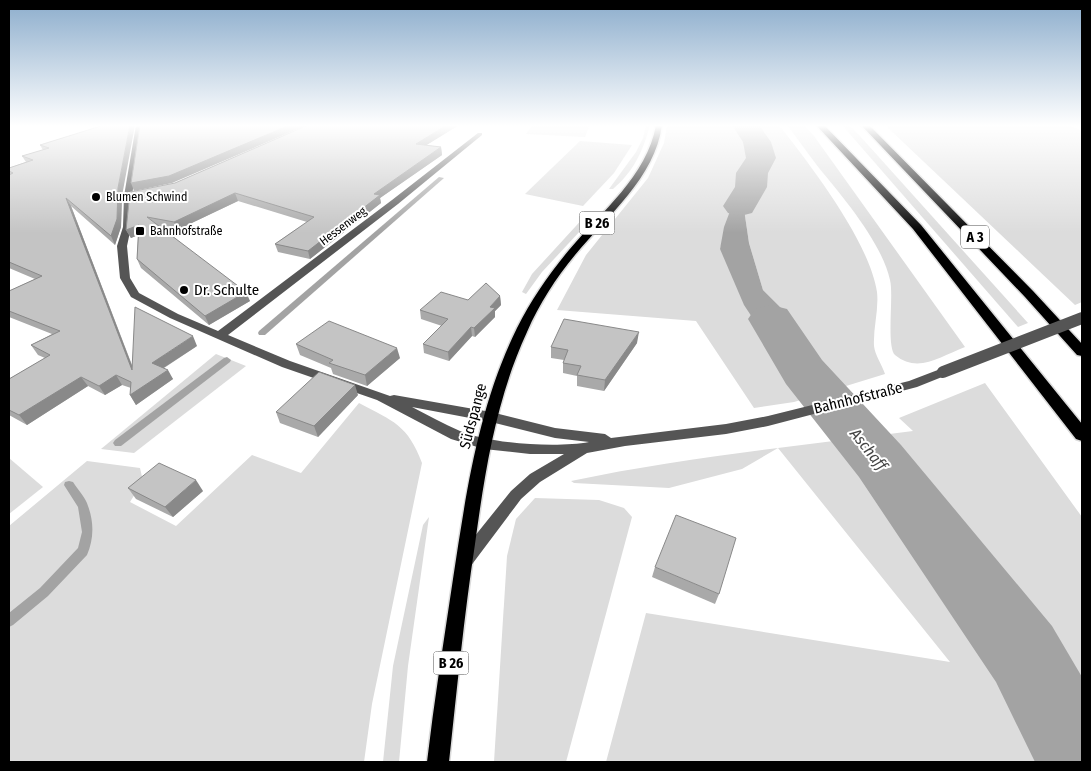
<svg xmlns="http://www.w3.org/2000/svg" width="1091" height="771" viewBox="0 0 1091 771" font-family="'Fira Sans Condensed',sans-serif">
  <style>
    .green { fill: #dcdcdc; fill-rule: evenodd }
    .water { fill: #a3a3a3 }
    .lines { fill: none; stroke-linecap: round; stroke-linejoin: round }
    .stream { fill: #a3a3a3; fill-rule: evenodd }
    .river { fill: #a3a3a3; fill-rule: evenodd }
    .major-casing { stroke: #dbdbdb; stroke-width: 3 }
    .highway-casing { stroke: #dbdbdb; stroke-width: 3 }
    .minor { fill: #555; fill-rule: evenodd }
    .major { fill: #000; fill-rule: evenodd }
    .highway { fill: #000; fill-rule: evenodd }
    .minor-bridge { stroke: #555; stroke-width: 12 }
    .wall { fill: #a9a9a9 }
    .shaded-wall { fill: #898989 }
    .building { fill: #c4c4c4; stroke: #898989 }
    .poi-dot { fill: #000; stroke: #fff; stroke-width: 2 }
    .labels { text-anchor: middle; stroke-width: 4; stroke-linejoin: round; paint-order: stroke }
    .far-poi-label { font-size: 12px; fill: #000; stroke: #fff; text-anchor: start }
    .far-street-label { font-size: 12px; fill: #000; stroke: #fff }
    .shield { fill: #fff; stroke: #4c4c4c; stroke-width: 1 }
    .shield-label { font-size: 14px; font-weight: bold; fill: #000 }
    .poi-label { font-size: 15px; fill: #000; stroke: #fff; text-anchor: start }
    .street-label { font-size: 15px; fill: #000; stroke: #fff }
    .water-label { font-size: 16px; font-style: italic; fill: #444; stroke: #fff }
  </style>
  <rect width="100%" height="100%" fill="#fff"/>
  <g class="green">
    <polygon points="532,125 589,126 585,137 526,134"/>
    <path d="M 646,125 L 650,125 C 643,151 634,171 613,189 L 609,189 L 636,152 L 643,138 Z"/>
    <path d="M 667,125 L 779,125 C 811,166 869,241 877,292 C 879,310 873,328 874,346 C 875,355 882,365 885,374 L 794,402 L 754,408 L 696,321 L 557,310 L 586,255 L 648,178 L 664,143 ZM 755,157 L 768,157 L 757,174 L 758,188 L 744,209 L 749,243 L 763,290 L 789,316 L 720,249 L 735,198 L 745,186 Z"/>
    <path d="M 787,125 L 804,125 L 814,136 L 965,347 C 941,356 918,374 895,355 C 886,346 894,295 890,280 C 882,243 843,197 819,168 C 808,154 798,139 787,125 Z"/>
    <polygon points="842,125 849,125 860,136 1028,323 1018,327"/>
    <polygon points="885,125 1069,125 1082,131 1082,302 1075,305"/>
    <polygon points="580,141 632,145 614,173 583,206 525,194"/>
    <polygon points="586,215 594,216 542,272 526,294 522,292 532,274"/>
    <polygon points="216,354 246,366 134,453 101,449"/>
    <path d="M 985,383 L 1082,517 L 1082,762 L 606,762 L 646,613 L 950,662 L 778,448 L 742,469 L 669,488 L 574,483 L 571,481 C 684,457 799,446 913,431 L 899,418 Z"/>
    <path d="M 359,403 C 393,421 408,425 422,463 L 372,704 L 364,762 L 9,762 L 9,526 L 87,461 L 140,468 L 143,481 L 130,502 L 176,526 L 252,455 L 301,473 Z"/>
    <polygon points="9,458 43,487 9,514"/>
    <polygon points="535,498 599,500 624,508 632,517 566,762 494,762 507,556 516,519"/>
    <polygon points="429,517 408,666 399,762 383,762 393,666 423,525"/>
  </g>
  <polygon class="water" points="760,136 768,157 757,174 758,188 744,209 749,243 763,290 789,316 828,371 797,385 744,305 720,249 724,227 735,198 745,186 755,157 752,145"/>
  <g class="lines">
    <g class="stream">
      <polygon points="439,177 444,178 265,335 259,335 258,333 259,331"/>
      <polygon points="227,357 231,360 230,362 121,446 115,446 113,443 115,440 224,358"/>
      <path d="M 69,481 L 73,482 C 78,490 86,498 88,506 C 94,522 94,539 87,555 L 48,596 L 13,625 L 9,627 L 9,613 L 40,588 L 78,548 L 82,532 L 78,507 L 64,485 L 65,482 Z"/>
    </g>
    <g class="river">
      <polygon points="732,125 759,125 771,142 776,158 768,173 767,187 752,213 740,216 728,213 723,206 735,187 736,173 746,158 743,142"/>
      <polygon points="771,305 787,309 822,360 901,445 1052,626 1082,677 1082,762 1035,762 996,682 859,477 786,384 748,319 755,309"/>
    </g>
    <defs>
      <path id="major" d="M 656,125 L 662,125 C 655,178 607,216 575,255 C 556,278 539,304 527,332 C 496,399 485,471 475,544 C 464,616 457,689 449,762 L 427,762 C 434,701 444,640 453,579 C 466,494 478,407 517,328 C 531,300 549,274 569,250 C 601,212 647,176 656,125 Z"/>
      <g id="highway">
        <polygon points="816,125 824,125 921,225 1082,424 1082,441 1076,439 913,229"/>
        <polygon points="861,125 869,125 1033,291 1082,344 1082,356 1077,355 1025,297"/>
      </g>
    </defs>
    <use href="#major" class="major-casing"/>
    <use href="#highway" class="highway-casing"/>
    <path class="minor" d="M 136,125 L 142,125 L 132,196 L 131,227 L 127,246 L 130,278 L 139,293 L 178,314 L 218,331 L 392,200 L 478,133 L 482,133 L 482,135 L 398,204 L 228,335 L 290,361 L 390,396 L 394,395 L 491,412 L 555,428 L 605,434 L 611,438 L 726,424 L 768,416 L 909,381 L 943,368 L 949,372 L 947,375 L 917,387 L 768,426 L 726,434 L 625,446 L 587,453 L 540,482 L 521,499 L 470,567 L 464,569 L 458,567 L 456,562 L 458,557 L 511,491 L 530,474 L 564,454 L 530,454 L 484,449 L 451,439 L 377,400 L 282,367 L 170,318 L 131,297 L 120,278 L 117,246 L 123,227 L 124,196 ZM 412,407 L 491,422 L 555,438 L 589,442 C 557,448 490,444 460,431 C 444,424 428,415 412,407 Z"/>
    <use href="#major" class="major"/>
    <use href="#highway" class="highway"/>
    <polyline class="minor-bridge" points="943,372 1082,318"/>
  </g>
  <g class="wall">
    <polygon points="104,125 122,196 121,227 115,245 71,206 132,365 197,346 164,368 173,379 136,405 130,395 131,388 122,385 105,395 88,386 27,425 9,415 9,379 45,358 38,355 31,345 52,334 9,317 9,291 35,279 9,268 9,168 26,162 22,156 43,150 40,145"/>
    <polygon points="308,125 459,125 426,145 441,147 442,155 380,198 381,203 310,259 278,252 275,244 307,222 238,201 177,230 161,227 250,301 209,325 141,268 137,259 138,235 131,238 126,230 175,183"/>
    <polygon points="500,296 501,305 495,311 495,317 475,337 472,336 449,361 424,353 423,344 442,326 421,319 420,310 468,300"/>
    <polygon points="637,343 604,391 577,386 577,376 563,373 563,363 564,360 551,358 551,347"/>
    <polygon points="296,344 400,358 367,386 333,374 331,368 300,355"/>
    <polygon points="358,395 318,437 280,423 276,412"/>
    <polygon points="128,488 203,491 173,517 136,499"/>
    <polygon points="655,567 719,594 715,604 652,577"/>
  </g>
  <g class="shaded-wall">
    <polygon points="130,125 135,125 122,196 121,227 115,245 111,236 118,188"/>
    <polygon points="290,125 307,125 172,183 134,191 131,183"/>
    <polygon points="447,125 459,125 417,151 416,144"/>
    <polygon points="441,147 442,155 380,198 381,203 310,259 308,251 374,194"/>
    <polygon points="235,193 238,201 177,230 174,222"/>
    <polygon points="66,198 71,206 137,379 132,370"/>
    <polygon points="139,225 143,233 131,238 126,230"/>
    <polygon points="246,292 250,301 209,325 205,316"/>
    <polygon points="500,296 501,305 495,311 495,317 475,337 474,328 490,307"/>
    <polygon points="471,327 472,336 449,361 448,352"/>
    <polygon points="639,332 637,343 604,391 605,380"/>
    <polygon points="193,336 197,346 157,372 152,363"/>
    <polygon points="397,348 400,358 367,386 365,375"/>
    <polygon points="168,370 173,379 136,405 130,395"/>
    <polygon points="116,375 122,385 105,395 99,386"/>
    <polygon points="81,377 88,386 27,425 19,415"/>
    <polygon points="355,385 358,395 318,437 314,426"/>
    <polygon points="196,480 203,491 173,517 165,507"/>
  </g>
  <g class="building">
    <polygon points="104,125 130,125 118,188 117,219 111,236 66,198 132,370 135,307 193,336 152,363 168,370 130,395 131,382 116,375 99,386 81,377 19,415 9,410 9,379 50,355 31,345 60,331 9,311 9,291 42,276 9,262 9,175 13,173 9,171 9,168 33,160 22,156 49,148 40,145"/>
    <polygon points="140,125 290,125 169,176 131,183"/>
    <polygon points="308,125 447,125 416,144 441,147 374,194 380,195 308,251 275,244 314,217 235,193 174,222 147,217 246,292 205,316 137,259 139,225 126,230 130,192 175,183"/>
    <polygon points="486,283 500,296 490,307 495,308 474,328 471,327 448,352 423,344 448,319 420,310 441,292 468,300"/>
    <polygon points="564,319 639,332 605,380 577,375 581,366 563,363 568,350 551,347"/>
    <polygon points="329,321 397,348 365,375 329,363 333,360 296,344"/>
    <polygon points="319,372 355,385 314,426 276,412"/>
    <polygon points="159,463 196,480 165,507 128,488"/>
    <polygon points="676,515 736,538 719,594 655,567"/>
  </g>
  <linearGradient id="sky" x2="0" y2="1"><stop stop-color="#8cadcc"/><stop offset="0.54" stop-color="#fff"/><stop offset="1" stop-color="#fff" stop-opacity="0"/></linearGradient>
  <rect width="1091" height="233" fill="url(#sky)"/>
  <g class="poi-dot">
    <circle cx="96" cy="197" r="5"/>
    <rect x="135" y="226" width="10" height="10" rx="2.5"/>
    <circle cx="184" cy="290" r="5"/>
  </g>
  <g class="labels">
    <g class="far-poi-label">
      <text x="106" y="201">Blumen Schwind</text>
      <text x="150" y="235">Bahnhofstraße</text>
    </g>
    <g class="far-street-label">
      <text transform="translate(343 226) rotate(-37)" y="4">Hessenweg</text>
    </g>
    <g class="shield">
      <rect x="579.5" y="211.5" width="35" height="23" rx="4"/>
      <rect x="961" y="225.5" width="28" height="23" rx="4"/>
      <rect x="433.5" y="651.5" width="35" height="23" rx="4"/>
    </g>
    <g class="shield-label">
      <text x="597" y="228">B 26</text>
      <text x="975" y="242">A 3</text>
      <text x="451" y="668">B 26</text>
    </g>
    <g class="poi-label">
      <text x="194" y="295">Dr. Schulte</text>
    </g>
    <g class="street-label">
      <text transform="translate(858 398) rotate(-14)" y="5">Bahnhofstraße</text>
      <text transform="translate(473 416) rotate(-75)" y="5">Südspange</text>
    </g>
    <g class="water-label">
      <text transform="translate(869 449) rotate(51)" y="6">Aschaff</text>
    </g>
  </g>
  <rect width="1091" height="771" fill="none" stroke="#000000" stroke-width="20"/>
</svg>
